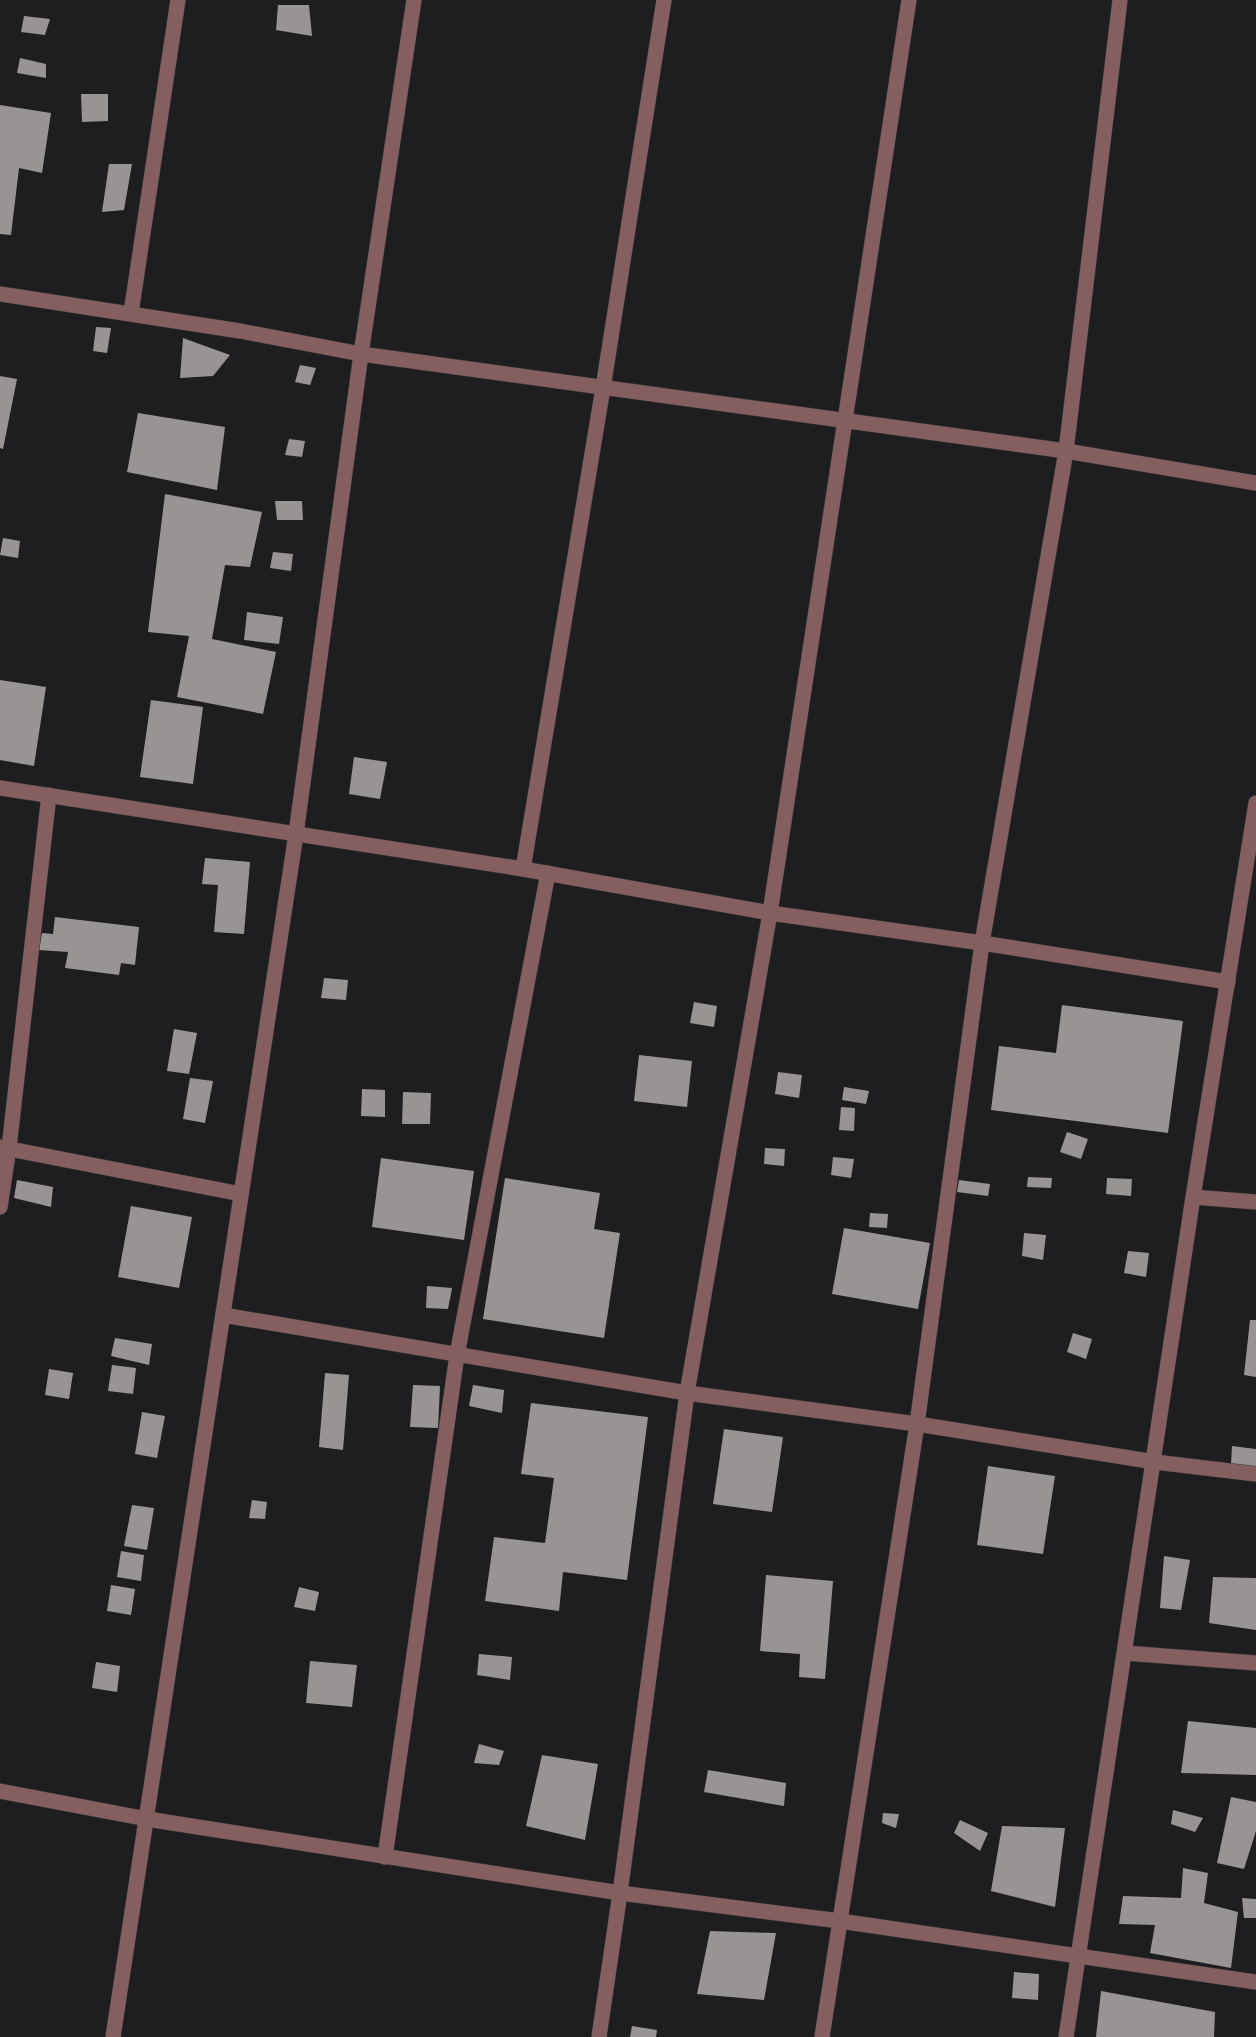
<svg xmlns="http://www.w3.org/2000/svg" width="1256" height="2037" viewBox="0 0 1256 2037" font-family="'Open Sans',sans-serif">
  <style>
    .building { fill: #989493 }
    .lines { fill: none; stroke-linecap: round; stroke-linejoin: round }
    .minor-casing { stroke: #3a3a3c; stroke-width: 16 }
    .minor { stroke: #855f5f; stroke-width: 15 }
  </style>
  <rect width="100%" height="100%" fill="#1e1e20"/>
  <g class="building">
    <polygon points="278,5 309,5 312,36 276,30"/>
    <polygon points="24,16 50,19 45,35 21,32"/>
    <polygon points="20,58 46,64 46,78 17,73"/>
    <polygon points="81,94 108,94 108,121 82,122"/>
    <polygon points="0,105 51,113 42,173 19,168 11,235 0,234"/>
    <polygon points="109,164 132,164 124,210 102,212"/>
    <polygon points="96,327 111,328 107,353 93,351"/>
    <polygon points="183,338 230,355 213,376 180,378"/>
    <polygon points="300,365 316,368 310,385 295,382"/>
    <polygon points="0,376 17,379 3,449 0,448"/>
    <polygon points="138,413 225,427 217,490 127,472"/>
    <polygon points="289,439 305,441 302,457 285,455"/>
    <polygon points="165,494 262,512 250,567 225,565 212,639 276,652 263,714 177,697 189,636 148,632"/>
    <polygon points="275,501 302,501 303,520 277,520"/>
    <polygon points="3,538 20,541 18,558 0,555"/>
    <polygon points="273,552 293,554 291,571 270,568"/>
    <polygon points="247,612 283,617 279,644 244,640"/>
    <polygon points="0,680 46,687 34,766 0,760"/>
    <polygon points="151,700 203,707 193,784 140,777"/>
    <polygon points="354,757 387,762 380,799 349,794"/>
    <polygon points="205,858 250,862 244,934 214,932 218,885 202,884"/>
    <polygon points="55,917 139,927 135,965 121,963 119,975 65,968 68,952 39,950 42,933 53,934"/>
    <polygon points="324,978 348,980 346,1000 321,998"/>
    <polygon points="694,1002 717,1006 714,1027 690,1023"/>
    <polygon points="1062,1005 1183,1021 1168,1133 991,1110 999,1046 1056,1053"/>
    <polygon points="174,1029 197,1033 189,1074 167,1071"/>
    <polygon points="639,1055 692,1061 687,1107 634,1101"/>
    <polygon points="778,1072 802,1075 799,1098 775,1094"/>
    <polygon points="190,1078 213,1081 205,1123 183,1119"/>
    <polygon points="844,1087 869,1091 866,1104 842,1100"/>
    <polygon points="362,1089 385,1090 385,1117 361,1116"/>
    <polygon points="403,1092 431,1093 430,1124 402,1124"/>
    <polygon points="841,1107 855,1108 854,1131 839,1130"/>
    <polygon points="1067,1132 1088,1139 1081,1159 1060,1152"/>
    <polygon points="765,1148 785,1149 784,1166 764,1164"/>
    <polygon points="833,1157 854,1159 851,1178 831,1175"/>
    <polygon points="381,1158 474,1171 464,1240 372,1227"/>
    <polygon points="1028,1177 1052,1178 1051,1188 1027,1187"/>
    <polygon points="505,1178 600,1193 594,1229 620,1233 604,1338 483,1319"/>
    <polygon points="1107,1178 1132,1179 1131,1196 1106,1194"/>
    <polygon points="17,1180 53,1187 51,1207 14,1198"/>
    <polygon points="959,1180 990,1184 988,1196 957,1192"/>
    <polygon points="131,1206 192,1217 179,1288 118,1277"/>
    <polygon points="870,1213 888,1214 887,1228 869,1227"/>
    <polygon points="844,1228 930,1243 918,1309 832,1294"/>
    <polygon points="1024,1233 1046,1235 1043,1260 1022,1256"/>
    <polygon points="1128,1251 1149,1253 1146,1277 1124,1273"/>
    <polygon points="427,1286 452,1288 448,1309 426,1308"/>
    <polygon points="1250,1320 1256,1320 1256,1377 1244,1375"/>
    <polygon points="1073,1333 1092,1339 1086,1359 1067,1352"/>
    <polygon points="115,1338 152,1344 149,1365 111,1356"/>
    <polygon points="112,1365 136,1368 133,1394 108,1391"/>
    <polygon points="49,1369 73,1373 69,1399 45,1395"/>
    <polygon points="325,1373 349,1375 343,1450 319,1447"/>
    <polygon points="413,1385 440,1386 438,1428 410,1427"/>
    <polygon points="473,1385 504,1390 502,1413 469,1406"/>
    <polygon points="531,1403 648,1417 627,1580 563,1572 559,1611 485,1601 494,1537 545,1543 554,1478 521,1474"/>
    <polygon points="142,1412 165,1416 157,1458 135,1454"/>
    <polygon points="724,1429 783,1437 772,1512 713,1504"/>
    <polygon points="1232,1446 1256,1449 1256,1467 1231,1464"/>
    <polygon points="988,1466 1055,1476 1043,1554 977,1545"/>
    <polygon points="252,1500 267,1502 265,1519 249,1518"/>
    <polygon points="132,1505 154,1508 147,1550 124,1546"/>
    <polygon points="121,1551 144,1555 141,1581 117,1577"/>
    <polygon points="1164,1556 1190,1560 1181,1610 1160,1608"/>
    <polygon points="766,1575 833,1581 825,1679 799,1677 800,1654 760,1651"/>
    <polygon points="1213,1577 1256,1578 1256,1630 1209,1623"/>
    <polygon points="111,1585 135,1589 131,1615 107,1611"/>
    <polygon points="299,1587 319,1592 315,1611 294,1607"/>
    <polygon points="479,1654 512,1657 510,1680 477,1675"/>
    <polygon points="310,1661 357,1665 352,1707 306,1703"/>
    <polygon points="96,1662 120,1666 117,1692 92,1688"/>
    <polygon points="1188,1721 1256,1728 1256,1775 1181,1773"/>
    <polygon points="479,1744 504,1751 499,1765 474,1763"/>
    <polygon points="542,1755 598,1764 585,1840 526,1826"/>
    <polygon points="708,1770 786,1783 784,1806 704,1792"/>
    <polygon points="1231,1797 1256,1802 1256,1831 1244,1869 1217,1863"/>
    <polygon points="1173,1810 1203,1818 1195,1832 1171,1824"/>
    <polygon points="883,1813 899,1814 896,1828 882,1823"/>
    <polygon points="960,1820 988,1833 980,1851 954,1833"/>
    <polygon points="1002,1826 1065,1828 1055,1907 991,1891"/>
    <polygon points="1183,1868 1208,1873 1204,1903 1238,1912 1231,1968 1150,1953 1155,1925 1119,1924 1123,1896 1181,1898"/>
    <polygon points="1242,1898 1256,1899 1256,1918 1244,1918"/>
    <polygon points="710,1931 776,1933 764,2000 697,1994"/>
    <polygon points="1014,1972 1039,1974 1038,2000 1012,1998"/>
    <polygon points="1101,1991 1215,2012 1214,2037 1096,2037"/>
    <polygon points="632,2026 657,2030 656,2037 630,2037"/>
  </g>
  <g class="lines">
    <defs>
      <g id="minor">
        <polyline points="0,294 240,331 361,354 1066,451 1256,483"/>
        <polyline points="131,313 178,0"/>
        <polyline points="0,788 523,869 770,913 982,943 1228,982"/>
        <polyline points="523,869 603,388 664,0"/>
        <polyline points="0,1147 241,1194"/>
        <polyline points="1193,1197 1256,1202"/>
        <polyline points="0,1207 9,1148 49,795"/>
        <polyline points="223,1315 687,1393 917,1424 1155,1462 1256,1474"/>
        <polyline points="1125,1653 1256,1663"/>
        <polyline points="0,1791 147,1819 620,1893 840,1921 1256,1982"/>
        <polyline points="385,1857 457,1355 548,873"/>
        <polyline points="113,2037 296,834 361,354 414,0"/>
        <polyline points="599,2037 620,1893 687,1393 770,913 909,0"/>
        <polyline points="822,2037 917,1424 982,943 1066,451 1120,0"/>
        <polyline points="1066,2037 1193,1197 1256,803"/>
      </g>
    </defs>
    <use href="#minor" class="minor-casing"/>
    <use href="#minor" class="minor"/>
  </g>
</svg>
